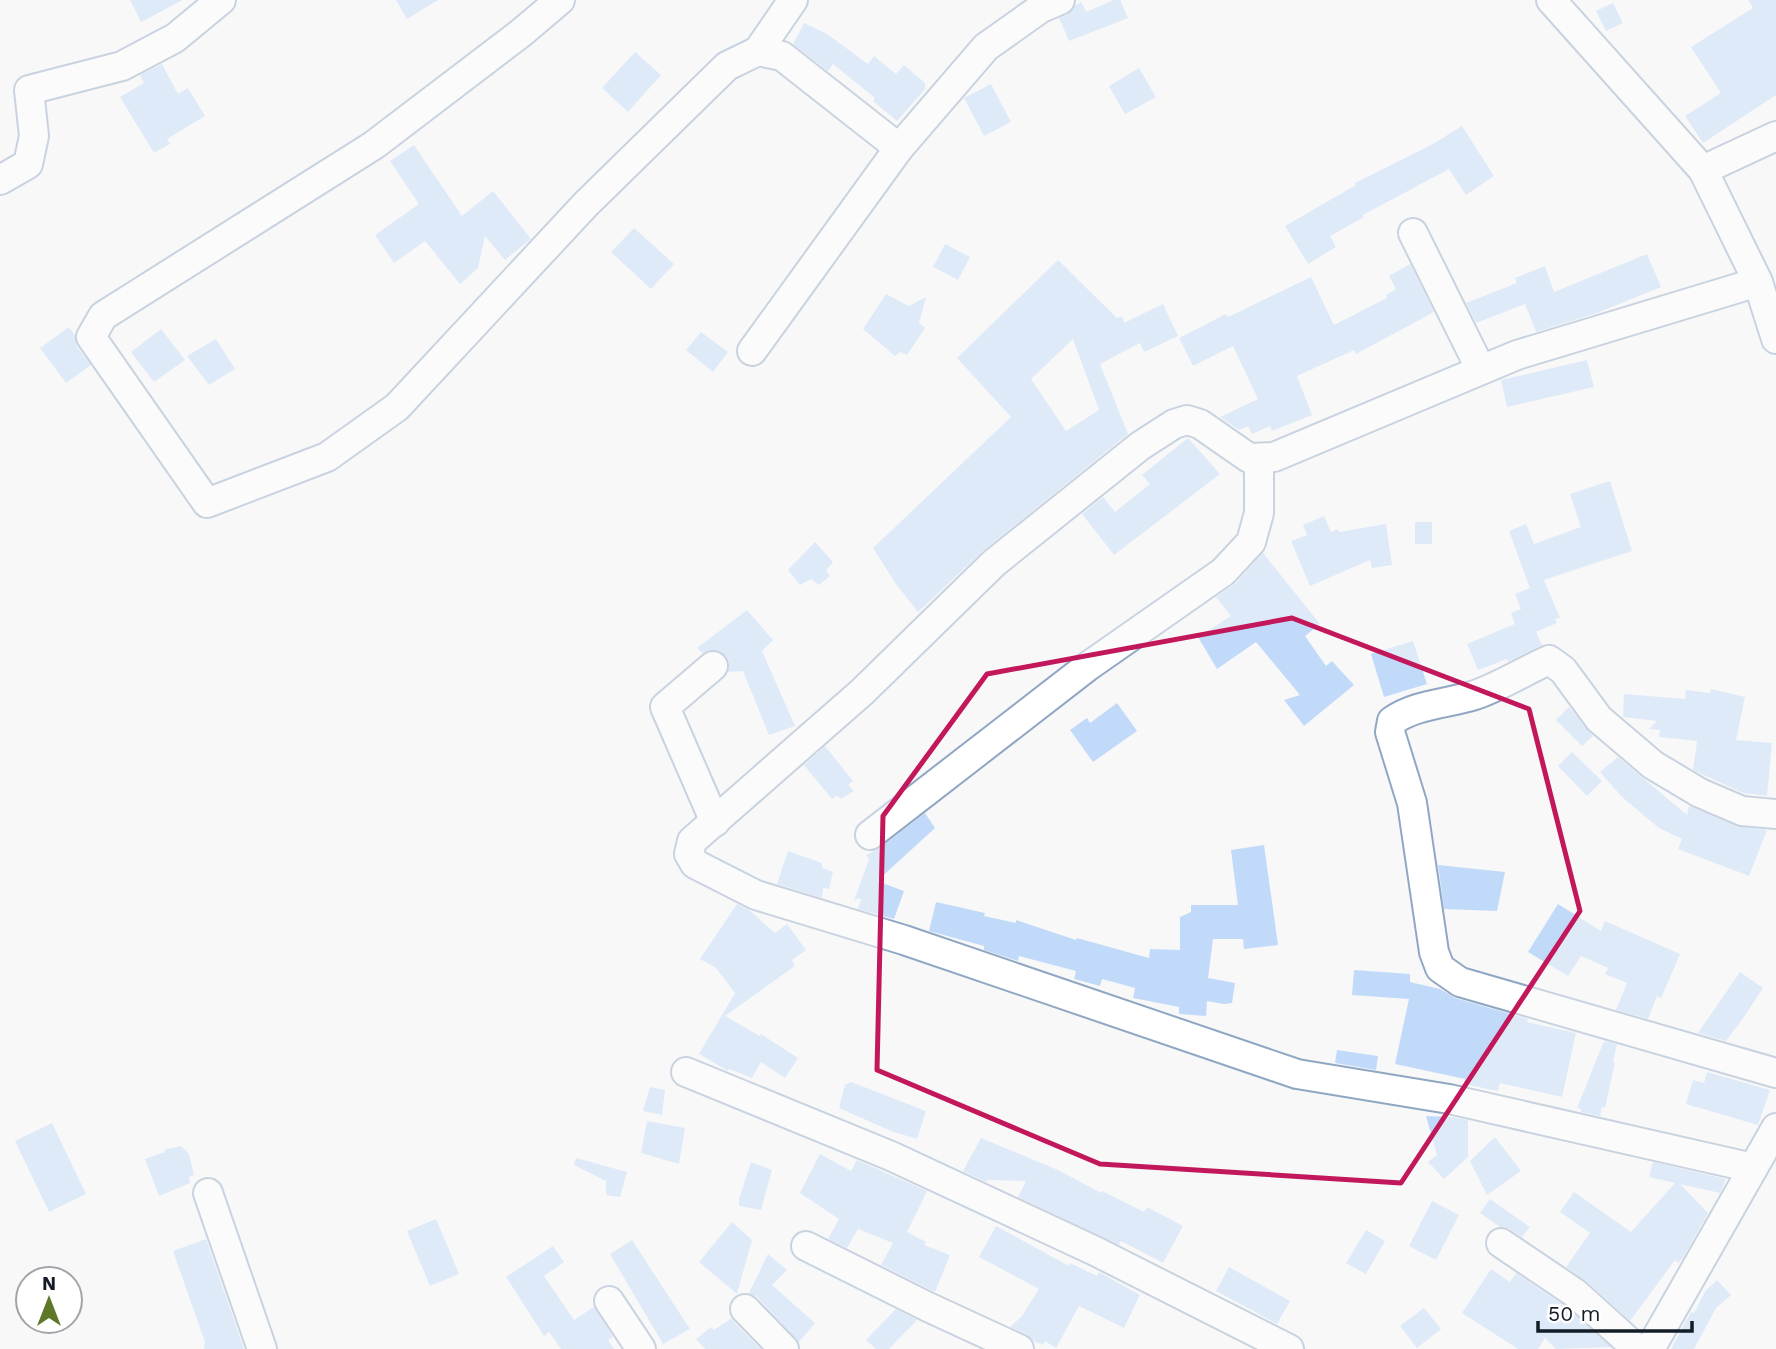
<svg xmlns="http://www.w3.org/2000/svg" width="1776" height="1349" viewBox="0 0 1776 1349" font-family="'Work Sans',sans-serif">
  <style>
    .building { fill: #c2daf9; fill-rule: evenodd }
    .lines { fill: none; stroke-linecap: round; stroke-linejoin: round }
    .minor-casing { stroke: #90a7c4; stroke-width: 32 }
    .minor { stroke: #fff; stroke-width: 28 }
    .marked { fill: none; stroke: #c2185b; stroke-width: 5; stroke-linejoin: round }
  </style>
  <rect width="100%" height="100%" fill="#f8f8f8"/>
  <g class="building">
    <polygon points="130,0 183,0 141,22"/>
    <polygon points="396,0 438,0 407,19"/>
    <polygon points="1114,0 1120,0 1128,18 1069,41 1059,18 1067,15 1076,5 1081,2 1086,12"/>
    <polygon points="1748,0 1776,0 1776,95 1703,143 1685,116 1721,93 1691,47 1753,8"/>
    <polygon points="1613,3 1623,23 1606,31 1596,11"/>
    <polygon points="804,23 827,34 868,64 874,56 896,74 904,65 925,83 925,89 897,121 873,101 875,98 833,64 828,71 793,44"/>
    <polygon points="635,52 661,75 628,112 602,88"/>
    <polygon points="162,64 178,94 188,88 205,116 167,139 170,144 154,153 120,97 144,83 140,75"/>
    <polygon points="1139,68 1156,97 1125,114 1109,86"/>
    <polygon points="991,84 1011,122 984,136 964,98"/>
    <polygon points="1462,126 1494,176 1466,195 1449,169 1363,215 1364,217 1330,236 1336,247 1308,264 1285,226 1356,185 1355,183 1433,144"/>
    <polygon points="414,145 462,216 493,191 531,239 505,260 485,236 478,268 460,284 425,241 394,263 375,235 419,204 390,161"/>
    <polygon points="634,228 674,264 651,289 611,252"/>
    <polygon points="945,244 970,257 958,280 933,267"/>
    <polygon points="1647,254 1661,287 1597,313 1536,332 1525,304 1476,323 1466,303 1517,283 1515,278 1545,266 1554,292"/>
    <path d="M 1058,260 L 1117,318 L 1123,317 L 1124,323 L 1163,304 L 1178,336 L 1144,352 L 1140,343 L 1100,364 L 1128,434 L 984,550 L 918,612 L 896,584 L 873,548 L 1011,417 L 957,358 ZM 1073,339 L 1099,410 L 1066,431 L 1031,379 Z"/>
    <polygon points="1410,264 1434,312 1356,354 1354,350 1297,376 1312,415 1272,431 1270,426 1252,434 1248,426 1239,430 1220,417 1258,399 1233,346 1193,366 1179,338 1226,314 1228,317 1311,277 1334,325 1387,298 1386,295 1396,289 1389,276"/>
    <polygon points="886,294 909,306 926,297 919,323 925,328 907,355 900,352 895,356 863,329"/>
    <polygon points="69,327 75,335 77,347 91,365 66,383 40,348"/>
    <polygon points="161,329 185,360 154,382 131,352"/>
    <polygon points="701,332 728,352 713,372 686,350"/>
    <polygon points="216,339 235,369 209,385 187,356"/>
    <polygon points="1587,360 1594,387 1507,407 1501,380"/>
    <polygon points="1188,438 1220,474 1114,555 1082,514 1103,497 1115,512 1150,484 1142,475"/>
    <polygon points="1610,481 1632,551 1544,580 1560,618 1555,619 1557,623 1536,632 1542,645 1508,662 1507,659 1478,670 1467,644 1515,624 1511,613 1521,609 1515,594 1530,588 1509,531 1526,524 1534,544 1581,527 1570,494"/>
    <polygon points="1324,516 1331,532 1338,529 1339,532 1386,524 1392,565 1372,568 1370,560 1310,586 1291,541 1307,535 1303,525"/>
    <rect x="1415" y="522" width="17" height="22"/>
    <polygon points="815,542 833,562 826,570 830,576 819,585 811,579 800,585 788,570"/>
    <polygon points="1263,553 1320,624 1305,636 1326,666 1332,661 1354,685 1304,726 1284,700 1300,695 1256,642 1217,669 1198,637 1231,616 1216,597 1235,584"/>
    <polygon points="747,610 773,640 762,651 795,726 769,735 743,671 728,672 729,662 726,656 719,651 711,650 702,653 697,648"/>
    <polygon points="1413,641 1427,684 1384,697 1371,654"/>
    <polygon points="1711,689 1745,697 1736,740 1772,743 1767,796 1743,793 1693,770 1697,741 1659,737 1660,730 1649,729 1657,721 1623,717 1624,694 1685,699 1686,690 1710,693"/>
    <polygon points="1117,703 1137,731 1093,762 1070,730 1087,718 1090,723"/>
    <polygon points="1569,707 1593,736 1582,746 1556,720"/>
    <polygon points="825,746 853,781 848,785 854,791 841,799 837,796 832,799 804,765"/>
    <polygon points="1572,752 1602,781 1587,796 1558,766"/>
    <polygon points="1618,757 1687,815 1689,806 1736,826 1767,830 1749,876 1678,849 1682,839 1659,828 1622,797 1600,772"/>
    <polygon points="925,813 935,828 877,881 904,891 894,919 858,909 861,900 858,898 854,901 869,859 866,855 880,848"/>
    <polygon points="1264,845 1278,945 1244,949 1243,939 1213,939 1208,978 1235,983 1232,1003 1224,1004 1207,1001 1206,1016 1179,1014 1179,1007 1133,998 1135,988 1102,979 1100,986 1074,979 1076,971 1019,956 1018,961 984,950 984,946 929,931 936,902 985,913 984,916 1016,923 1016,920 1076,940 1077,938 1149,958 1150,949 1180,950 1180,917 1191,912 1191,905 1238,905 1231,850"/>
    <polygon points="788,851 822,863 822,868 833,872 829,889 823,888 822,898 777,884"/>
    <polygon points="1438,865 1505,872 1497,911 1444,909"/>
    <polygon points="737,904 749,910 775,933 787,924 806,950 792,960 795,966 725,1016 760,1036 761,1034 798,1058 785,1078 761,1062 752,1078 729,1069 728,1071 699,1054 735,993 716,968 700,959"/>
    <polygon points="1558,904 1601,931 1605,921 1680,954 1661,998 1657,996 1648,1019 1616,1010 1627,983 1605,974 1608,968 1581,956 1568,976 1528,952"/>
    <polygon points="1354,970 1410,974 1410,982 1440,989 1455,998 1528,1019 1527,1022 1576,1033 1562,1097 1500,1083 1498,1091 1464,1084 1465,1079 1395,1064 1409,999 1352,995"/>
    <polygon points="1740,972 1763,988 1744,1017 1726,1041 1698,1033"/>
    <polygon points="1604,1041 1617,1044 1613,1062 1615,1062 1605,1108 1602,1107 1600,1116 1581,1112 1581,1109 1577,1108"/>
    <polygon points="1337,1050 1378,1056 1376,1070 1335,1063"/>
    <polygon points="1707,1072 1770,1090 1758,1125 1686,1104 1693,1080 1704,1083"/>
    <polygon points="851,1082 926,1111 917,1139 891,1131 839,1108 845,1085"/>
    <polygon points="650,1087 665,1090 662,1115 643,1111"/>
    <polygon points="1426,1116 1452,1117 1468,1120 1468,1157 1444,1179 1428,1162 1437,1155"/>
    <polygon points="647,1121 685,1128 679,1164 641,1153"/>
    <polygon points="52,1123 86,1194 49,1212 15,1141"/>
    <polygon points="1495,1137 1521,1171 1487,1195 1470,1161"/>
    <polygon points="981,1138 1058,1170 1101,1193 1102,1191 1144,1212 1147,1207 1183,1226 1163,1263 1121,1241 1119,1245 1018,1197 1026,1181 988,1180 986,1182 963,1171"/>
    <polygon points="181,1146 189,1154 194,1175 189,1177 190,1183 159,1196 145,1159 165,1152 164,1150"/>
    <polygon points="820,1154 851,1171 857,1160 927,1191 907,1232 926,1242 924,1245 950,1255 935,1292 881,1265 893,1243 858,1229 847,1248 828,1239 839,1219 800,1193"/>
    <polygon points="576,1158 627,1172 620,1197 606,1195 606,1181 574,1165"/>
    <polygon points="751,1162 772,1170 761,1210 739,1206 739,1199"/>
    <polygon points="1653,1162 1726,1179 1720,1193 1680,1184 1708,1213 1683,1258 1678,1263 1675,1260 1630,1321 1586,1281 1566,1267 1590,1233 1560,1212 1574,1192 1631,1232 1675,1183 1649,1177"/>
    <polygon points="1490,1199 1530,1227 1522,1237 1510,1229 1500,1227 1480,1213"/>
    <polygon points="1432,1201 1459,1215 1436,1260 1409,1246"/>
    <polygon points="436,1219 459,1274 430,1286 407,1231"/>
    <polygon points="732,1222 752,1240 737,1294 699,1262"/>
    <polygon points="996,1226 1069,1266 1070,1263 1097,1276 1099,1272 1140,1295 1124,1328 1079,1306 1056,1348 1045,1341 1043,1345 1033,1341 1026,1334 1010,1327 1022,1316 1039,1289 979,1257"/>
    <polygon points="1366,1230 1385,1241 1366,1274 1346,1263"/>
    <polygon points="206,1239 244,1349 204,1349 205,1342 173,1251"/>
    <polygon points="632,1240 690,1329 663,1344 610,1254"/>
    <polygon points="553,1246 564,1262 544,1276 574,1320 594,1307 613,1337 608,1340 614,1349 561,1349 549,1332 544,1336 506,1277"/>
    <polygon points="768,1254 787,1270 772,1285 815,1323 799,1342 757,1297 749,1293"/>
    <polygon points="1229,1267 1290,1301 1277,1324 1216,1291"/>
    <polygon points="1491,1269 1510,1282 1516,1273 1565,1306 1611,1347 1556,1349 1545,1338 1538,1349 1518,1349 1462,1313"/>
    <polygon points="1717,1280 1731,1295 1716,1308 1694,1349 1671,1349 1691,1312 1694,1313 1706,1290"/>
    <polygon points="1424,1308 1441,1329 1417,1348 1400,1326"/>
    <polygon points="896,1309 917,1320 889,1349 876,1349 866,1340"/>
    <polygon points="732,1318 733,1321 761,1349 705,1349 696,1339 711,1327 714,1330"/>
  </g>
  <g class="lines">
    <defs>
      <g id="minor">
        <polyline points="560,0 521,33 374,145 103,316 91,337 207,503 327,457 397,407 586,204 727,66 758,51 782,56 899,148"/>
        <polyline points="1551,0 1703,170 1758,282 1776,339"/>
        <polyline points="758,51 793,0"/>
        <polyline points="1703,170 1776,136"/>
        <polyline points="0,180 28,164 34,136 29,90 122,66 175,38 221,0"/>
        <polyline points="1413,233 1481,370"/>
        <polyline points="752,351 899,148 986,47 1041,8 1060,0"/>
        <polyline points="713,666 665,707 715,822"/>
        <path d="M 1776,814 L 1742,811 L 1700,793 L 1653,765 L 1599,719 L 1563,670 L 1549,660 C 1524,671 1501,686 1475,695 C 1447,704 1416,704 1392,721 L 1390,732 L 1412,803 L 1434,952 L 1440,968 L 1460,982 L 1776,1073"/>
        <polyline points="870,835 1087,667 1223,572 1251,542 1259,513 1259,459"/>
        <polyline points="686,1072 891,1156 1095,1251 1289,1349"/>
        <polyline points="1753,1168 1449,1099 1297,1074 904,940 756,895 695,864 689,854 692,841 862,692 994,563 1140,446 1174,424 1187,420 1200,424 1249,458 1274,457 1517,355 1758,282"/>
        <polyline points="208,1193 262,1349"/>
        <polyline points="1501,1243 1575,1293 1637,1349"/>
        <polyline points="806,1246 928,1307 1019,1349"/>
        <polyline points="609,1301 641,1349"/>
        <polyline points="745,1309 784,1349"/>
        <polyline points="1650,1349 1776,1128"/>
      </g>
    </defs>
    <use href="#minor" class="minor-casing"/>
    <use href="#minor" class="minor"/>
  </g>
  <path d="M0 0H1776V1349H0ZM 1292,618 L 1529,709 L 1580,911 L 1401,1183 L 1100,1164 L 877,1070 L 883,816 L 987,674 Z" fill="#f8f8f8" fill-opacity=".55" fill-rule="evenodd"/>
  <path class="marked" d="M 1292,618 L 1529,709 L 1580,911 L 1401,1183 L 1100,1164 L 877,1070 L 883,816 L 987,674 Z"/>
  <g transform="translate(49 1300)"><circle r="33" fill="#ffffff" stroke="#a1a4a9" stroke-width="2"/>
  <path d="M0-5L12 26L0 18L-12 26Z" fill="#5f7728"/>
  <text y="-10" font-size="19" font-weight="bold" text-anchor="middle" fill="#131c27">N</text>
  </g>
  <path d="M1538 1321v10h154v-10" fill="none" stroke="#131c27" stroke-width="3.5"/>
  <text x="1548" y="1321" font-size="21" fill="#131c27" stroke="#ffffff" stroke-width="5" paint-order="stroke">50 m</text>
</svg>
